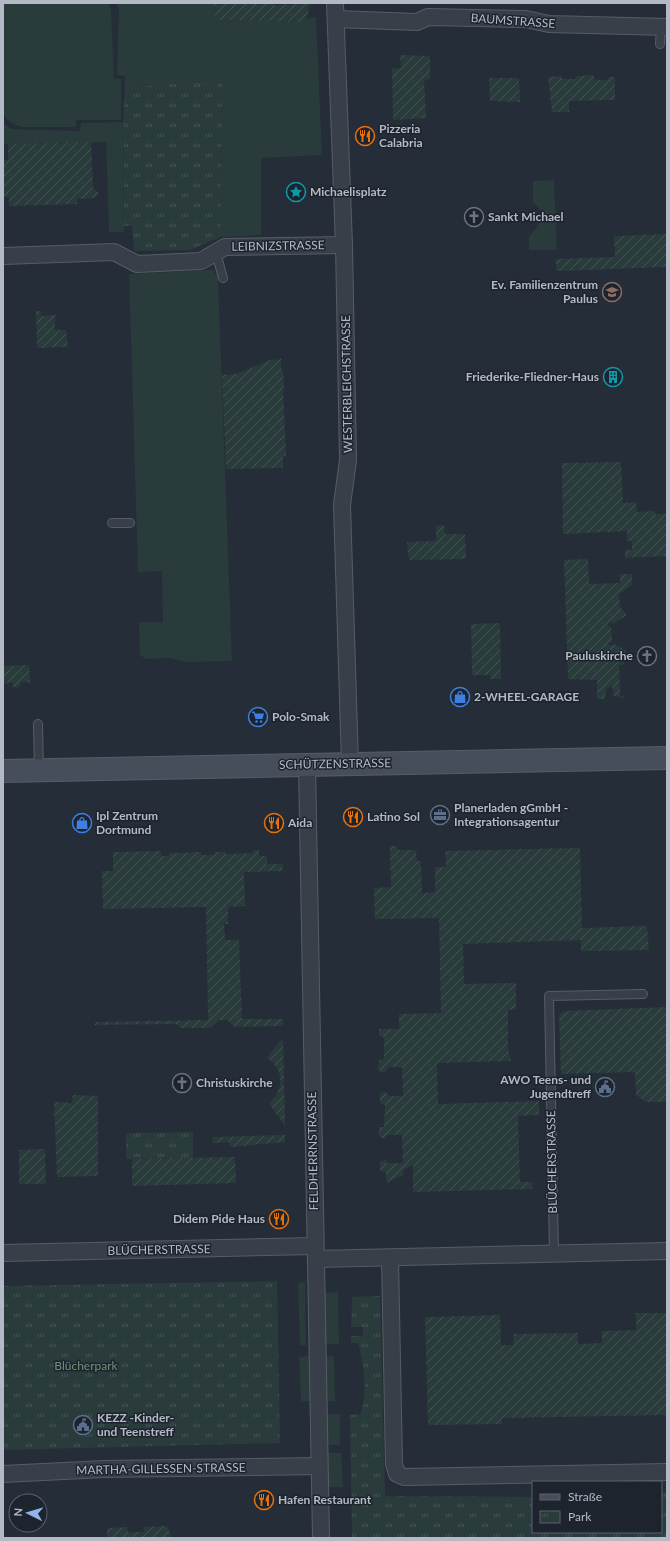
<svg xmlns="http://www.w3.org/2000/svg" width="670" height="1541" viewBox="0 0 670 1541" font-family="Lato,sans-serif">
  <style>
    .grass { fill: #2a3b3b }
    .park { fill: url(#park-tufts) }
    .garden { fill: url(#garden-furrows) }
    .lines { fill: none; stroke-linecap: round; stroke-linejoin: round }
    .lane-casing { stroke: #575d67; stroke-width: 10 }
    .street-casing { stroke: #575d67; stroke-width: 18 }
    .secondary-casing { stroke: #575d67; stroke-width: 24 }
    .lane { stroke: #383f49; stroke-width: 8 }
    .street { stroke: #383f49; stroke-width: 16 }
    .secondary { stroke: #474e5b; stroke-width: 22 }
    .labels { text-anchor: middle; stroke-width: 3; stroke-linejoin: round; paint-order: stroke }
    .street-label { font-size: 12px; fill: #b4bac5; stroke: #1e242e }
    .poi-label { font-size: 12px; font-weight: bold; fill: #b4bac5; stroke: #1e242e; text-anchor: start }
    .park-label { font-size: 12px; fill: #6d9376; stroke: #1e242e }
  </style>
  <defs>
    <pattern id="park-tufts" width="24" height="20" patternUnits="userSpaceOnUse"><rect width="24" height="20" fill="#2a3b3b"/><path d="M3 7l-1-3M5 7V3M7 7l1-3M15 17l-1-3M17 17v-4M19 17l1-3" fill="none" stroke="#465556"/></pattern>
    <pattern id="garden-furrows" width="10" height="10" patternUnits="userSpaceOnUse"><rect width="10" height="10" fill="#2a3b3b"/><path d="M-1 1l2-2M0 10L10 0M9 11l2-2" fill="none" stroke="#465556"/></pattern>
  </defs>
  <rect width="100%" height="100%" fill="#252d38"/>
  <g class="grass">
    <path d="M 3,3 L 108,3 L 111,9 L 114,79 L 121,79 L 121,120 L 76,120 L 76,127 L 21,127 C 13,124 7,121 3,113 Z"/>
    <polygon points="116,3 214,3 215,20 306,22 308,18 316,17 322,155 261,158 261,235 221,237 222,79 125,88 125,76 117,75 119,9"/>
    <polygon points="123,122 124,232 109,232 106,142 3,144 3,123 11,129 80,131 81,123"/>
    <path d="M 554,180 L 557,250 L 529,250 L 529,237 C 537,227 551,214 533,203 L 533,181 Z"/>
    <polygon points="213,270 218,278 232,661 187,662 169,658 146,659 140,655 139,622 163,622 162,571 138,572 129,274"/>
    <polygon points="305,1282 306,1345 300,1345 298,1283"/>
    <polygon points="338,1292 339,1344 324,1344 323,1293"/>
    <polygon points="310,1356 311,1401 301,1401 299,1357"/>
    <polygon points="334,1356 335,1401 323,1401 321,1357"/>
    <polygon points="326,1414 340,1414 340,1445 327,1445"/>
    <polygon points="327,1453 341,1453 343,1487 328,1487"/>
  </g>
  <g class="park">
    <polygon points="222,79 221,237 189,250 134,251 132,226 124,226 123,122 125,88"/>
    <polygon points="193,1132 193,1158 126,1159 126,1133"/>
    <polygon points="277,1281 280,1443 3,1450 3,1286"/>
    <path d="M 380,1296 L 385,1496 L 533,1497 L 533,1532 L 661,1532 L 661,1493 L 667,1492 L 667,1538 L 352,1538 L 350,1415 L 361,1414 C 367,1388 365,1370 358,1343 L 351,1343 L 351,1336 L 363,1336 L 363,1327 L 351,1327 L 352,1297 Z"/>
  </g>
  <g class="garden">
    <polygon points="214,3 274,3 274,5 310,4 306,22 215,20"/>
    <polygon points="400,55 430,56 430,79 424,80 426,118 393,120 392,68 401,68"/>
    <polygon points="593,75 595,80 608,80 609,77 615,77 615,100 569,101 569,112 552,112 548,77 562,76 562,79 575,79 576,76"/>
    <polygon points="489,78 519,78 520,102 490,101"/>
    <polygon points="91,142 93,188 99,193 95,198 77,199 77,204 9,206 9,197 3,197 3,160 8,160 8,144"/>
    <polygon points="667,234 667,267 556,271 556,259 615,257 614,236"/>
    <polygon points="36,311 41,311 41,316 57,315 55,318 55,330 66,330 68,347 37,348"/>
    <polygon points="281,359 281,370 283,370 284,387 283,388 286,456 283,456 283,468 226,469 222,375 236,374 270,360"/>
    <polygon points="621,462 623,503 636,502 637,512 655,511 655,514 667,514 667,556 625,558 625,550 632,550 632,541 627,541 627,531 563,534 562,463"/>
    <polygon points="444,525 445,534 465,534 466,559 409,560 409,557 408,557 407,542 436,541 436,526"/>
    <polygon points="588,559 589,584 620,583 620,574 632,574 632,585 619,594 620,607 627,615 613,624 610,622 608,625 611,627 612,641 608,643 610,646 614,644 626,650 626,662 624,662 624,665 619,665 620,696 625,697 625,698 614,696 612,685 606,689 605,699 597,699 597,680 568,679 564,560"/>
    <polygon points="500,623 501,679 491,679 490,675 472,675 471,624"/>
    <polygon points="29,665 30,684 27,682 21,682 19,687 13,687 13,684 10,682 3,684 3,666"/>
    <polygon points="390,846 397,846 397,850 416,850 417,861 421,861 422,893 435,892 435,867 446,867 445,851 580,848 582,928 647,926 649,950 581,951 581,940 463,944 464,984 516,983 516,1009 508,1010 508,1048 511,1061 437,1063 438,1104 539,1101 539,1115 518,1116 520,1182 532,1182 532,1189 413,1192 413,1165 403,1170 403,1175 386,1183 386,1172 380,1171 380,1162 386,1160 387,1163 403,1163 402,1135 387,1135 384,1139 379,1136 379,1127 384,1127 385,1105 380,1103 380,1094 382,1092 387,1093 389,1096 403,1096 402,1067 389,1067 386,1071 382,1073 378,1069 379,1060 382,1060 384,1058 384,1038 382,1036 379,1036 379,1029 399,1029 399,1014 441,1013 439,918 375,919 374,888 391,887"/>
    <polygon points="254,850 259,850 259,856 267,856 267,864 283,864 282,871 244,872 245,906 228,907 228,924 224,924 225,940 239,940 242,1019 283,1019 283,1026 235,1027 227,1020 219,1020 211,1028 181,1028 176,1024 95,1025 95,1022 208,1020 206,907 103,909 102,871 113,871 113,852 161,851 161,856 168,856 171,853 201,852 201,855 215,855 215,852 226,852 226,854 253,853"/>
    <polygon points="667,1007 667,1102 646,1102 636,1095 635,1072 561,1074 559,1015 564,1011"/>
    <path d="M 283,1038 L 285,1126 L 269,1103 C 284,1091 285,1069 267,1058 L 278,1043 Z"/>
    <polygon points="73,1095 98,1096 98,1176 57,1177 54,1102 72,1103"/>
    <polygon points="285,1135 285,1142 230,1147 229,1142 212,1143 213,1137"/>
    <polygon points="45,1149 46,1184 19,1184 19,1150"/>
    <polygon points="235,1157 236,1183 132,1186 132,1159"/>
    <polygon points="636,1313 667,1313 667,1415 502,1418 502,1424 428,1425 425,1317 500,1315 501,1345 513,1345 514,1334 578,1333 578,1344 602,1343 602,1331 636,1330"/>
    <polygon points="167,1526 170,1533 171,1538 107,1538 107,1528 127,1527 128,1532 144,1532 144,1527"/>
  </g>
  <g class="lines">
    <defs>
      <g id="lane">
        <polyline points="660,44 661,27"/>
        <polyline points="216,253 223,278"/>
        <polyline points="112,523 130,523"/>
        <polyline points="38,724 39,770"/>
        <polyline points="554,1253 549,996 643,994"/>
      </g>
      <g id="street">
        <polyline points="335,3 344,245 348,460 342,505 350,764"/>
        <polyline points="336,19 417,22 428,17 526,19 549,24 667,27"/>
        <polyline points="3,256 114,252 137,264 201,261 225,247 344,245"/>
        <polyline points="307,765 321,1538"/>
        <polyline points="3,1253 315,1246"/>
        <polyline points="390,1258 394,1464 397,1474 404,1477 667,1472"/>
        <polyline points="316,1259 667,1251"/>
        <polyline points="3,1474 104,1469 319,1466"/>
      </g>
      <polyline id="secondary" points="3,771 667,758"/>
    </defs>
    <use href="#lane" class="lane-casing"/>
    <use href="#street" class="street-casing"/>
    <use href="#secondary" class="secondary-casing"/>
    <use href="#lane" class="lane"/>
    <use href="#street" class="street"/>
    <use href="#secondary" class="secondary"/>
  </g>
  <defs>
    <symbol id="restaurant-ring" viewBox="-11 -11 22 22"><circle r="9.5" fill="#1e242e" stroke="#e8710a" stroke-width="1.5"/><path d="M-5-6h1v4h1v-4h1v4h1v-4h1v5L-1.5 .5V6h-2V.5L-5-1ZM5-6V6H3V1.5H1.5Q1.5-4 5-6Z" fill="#e8710a"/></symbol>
    <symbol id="sight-ring" viewBox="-11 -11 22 22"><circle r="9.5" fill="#1e242e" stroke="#0f9aa8" stroke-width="1.5"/><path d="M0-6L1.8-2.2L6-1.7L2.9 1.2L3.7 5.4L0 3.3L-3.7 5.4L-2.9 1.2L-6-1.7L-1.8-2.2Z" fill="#0f9aa8"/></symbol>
    <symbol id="church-ring" viewBox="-11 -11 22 22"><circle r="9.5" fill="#1e242e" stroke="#6b7280" stroke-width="1.5"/><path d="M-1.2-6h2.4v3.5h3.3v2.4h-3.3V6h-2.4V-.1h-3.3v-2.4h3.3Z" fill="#6b7280"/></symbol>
    <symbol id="school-ring" viewBox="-11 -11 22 22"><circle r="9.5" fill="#1e242e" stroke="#8d6e63" stroke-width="1.5"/><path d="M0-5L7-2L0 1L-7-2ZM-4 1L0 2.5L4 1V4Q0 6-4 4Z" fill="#8d6e63"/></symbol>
    <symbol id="building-ring" viewBox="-11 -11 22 22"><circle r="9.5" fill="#1e242e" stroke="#0f9aa8" stroke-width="1.5"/><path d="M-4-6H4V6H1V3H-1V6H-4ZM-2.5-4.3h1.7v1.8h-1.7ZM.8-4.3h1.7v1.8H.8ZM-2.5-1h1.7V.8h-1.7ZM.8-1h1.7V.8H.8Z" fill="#0f9aa8"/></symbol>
    <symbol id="shop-ring" viewBox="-11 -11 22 22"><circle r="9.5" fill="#1e242e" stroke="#3f7fe0" stroke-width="1.5"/><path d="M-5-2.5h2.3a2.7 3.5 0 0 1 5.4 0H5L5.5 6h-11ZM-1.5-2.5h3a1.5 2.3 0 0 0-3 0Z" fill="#3f7fe0"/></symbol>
    <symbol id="supermarket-ring" viewBox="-11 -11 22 22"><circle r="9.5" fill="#1e242e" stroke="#3f7fe0" stroke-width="1.5"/><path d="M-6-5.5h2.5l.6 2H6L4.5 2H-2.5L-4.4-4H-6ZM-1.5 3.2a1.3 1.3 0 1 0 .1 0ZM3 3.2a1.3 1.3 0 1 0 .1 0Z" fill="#3f7fe0"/></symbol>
    <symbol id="office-ring" viewBox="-11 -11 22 22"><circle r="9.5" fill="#1e242e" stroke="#5c6f8a" stroke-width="1.5"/><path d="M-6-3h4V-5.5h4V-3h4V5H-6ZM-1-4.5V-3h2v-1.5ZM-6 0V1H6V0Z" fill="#5c6f8a"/></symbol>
    <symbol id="civic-ring" viewBox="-11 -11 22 22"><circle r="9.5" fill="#1e242e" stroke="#5c6f8a" stroke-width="1.5"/><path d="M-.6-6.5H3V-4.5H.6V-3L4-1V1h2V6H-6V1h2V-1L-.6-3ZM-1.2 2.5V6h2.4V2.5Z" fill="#5c6f8a"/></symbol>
  </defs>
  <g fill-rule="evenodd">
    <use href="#restaurant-ring" x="354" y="125" width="22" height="22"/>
    <use href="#sight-ring" x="285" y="181" width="22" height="22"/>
    <use href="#church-ring" x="463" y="206" width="22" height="22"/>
    <use href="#school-ring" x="601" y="281" width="22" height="22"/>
    <use href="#building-ring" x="602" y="366" width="22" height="22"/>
    <use href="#church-ring" x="636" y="645" width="22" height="22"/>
    <use href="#shop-ring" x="449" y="686" width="22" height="22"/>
    <use href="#supermarket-ring" x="247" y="706" width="22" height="22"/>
    <use href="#office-ring" x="429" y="804" width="22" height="22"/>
    <use href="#restaurant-ring" x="342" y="806" width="22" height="22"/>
    <use href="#shop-ring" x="71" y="812" width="22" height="22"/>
    <use href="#restaurant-ring" x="263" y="812" width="22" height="22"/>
    <use href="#church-ring" x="171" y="1072" width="22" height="22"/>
    <use href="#civic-ring" x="594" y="1076" width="22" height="22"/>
    <use href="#restaurant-ring" x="268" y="1208" width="22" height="22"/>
    <use href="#civic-ring" x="72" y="1414" width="22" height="22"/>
    <use href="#restaurant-ring" x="253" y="1489" width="22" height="22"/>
  </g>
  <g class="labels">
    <g class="street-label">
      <text transform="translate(513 21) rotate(4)" y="4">BAUMSTRASSE</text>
      <text transform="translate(278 246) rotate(-1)" y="4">LEIBNIZSTRASSE</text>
      <text transform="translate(347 384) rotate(-91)" y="4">WESTERBLEICHSTRASSE</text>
      <text transform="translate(335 764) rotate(-1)" y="4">SCHÜTZENSTRASSE</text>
      <text transform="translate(313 1151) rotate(-91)" y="4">FELDHERRNSTRASSE</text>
      <text transform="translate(552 1162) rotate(-91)" y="4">BLÜCHERSTRASSE</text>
      <text transform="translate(159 1250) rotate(-1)" y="4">BLÜCHERSTRASSE</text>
      <text transform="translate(161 1469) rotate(-1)" y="4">MARTHA-GILLESSEN-STRASSE</text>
    </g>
    <g class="poi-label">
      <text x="379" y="133">Pizzeria<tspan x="379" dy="14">Calabria</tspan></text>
      <text x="310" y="196">Michaelisplatz</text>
      <text x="488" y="221">Sankt Michael</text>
      <text x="598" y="289" text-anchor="end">Ev. Familienzentrum<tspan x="598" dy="14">Paulus</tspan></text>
      <text x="599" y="381" text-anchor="end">Friederike-Fliedner-Haus</text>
      <text x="633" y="660" text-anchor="end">Pauluskirche</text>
      <text x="474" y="701">2-WHEEL-GARAGE</text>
      <text x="272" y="721">Polo-Smak</text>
      <text x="454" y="812">Planerladen gGmbH -<tspan x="454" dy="14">Integrationsagentur</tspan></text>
      <text x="96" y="820">Ipl Zentrum<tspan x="96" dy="14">Dortmund</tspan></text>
      <text x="367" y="821">Latino Sol</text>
      <text x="288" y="827">Aida</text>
      <text x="591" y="1084" text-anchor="end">AWO Teens- und<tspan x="591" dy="14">Jugendtreff</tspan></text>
      <text x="196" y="1087">Christuskirche</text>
      <text x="265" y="1223" text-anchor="end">Didem Pide Haus</text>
      <text x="97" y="1422">KEZZ -Kinder-<tspan x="97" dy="14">und Teenstreff</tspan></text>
      <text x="278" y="1504">Hafen Restaurant</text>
    </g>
    <g class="park-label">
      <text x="86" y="1370">Blücherpark</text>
    </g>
  </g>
  <rect width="670" height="1541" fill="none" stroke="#b4bac5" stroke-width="8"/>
  <rect x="532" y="1481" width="130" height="52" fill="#1e242e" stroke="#5a606a"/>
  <rect x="540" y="1494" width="20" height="6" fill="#474e5b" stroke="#5a606a"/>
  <text x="568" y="1501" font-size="12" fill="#b4bac5">Straße</text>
  <rect x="540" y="1511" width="20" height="12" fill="url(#park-tufts)" stroke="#5a606a"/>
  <text x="568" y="1521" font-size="12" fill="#b4bac5">Park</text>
  <g transform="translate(28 1513) rotate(275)"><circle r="19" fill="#1e242e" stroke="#5a606a"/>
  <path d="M0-3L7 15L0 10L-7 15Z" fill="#92b4eb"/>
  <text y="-6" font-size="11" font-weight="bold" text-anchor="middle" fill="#b4bac5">N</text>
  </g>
</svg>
